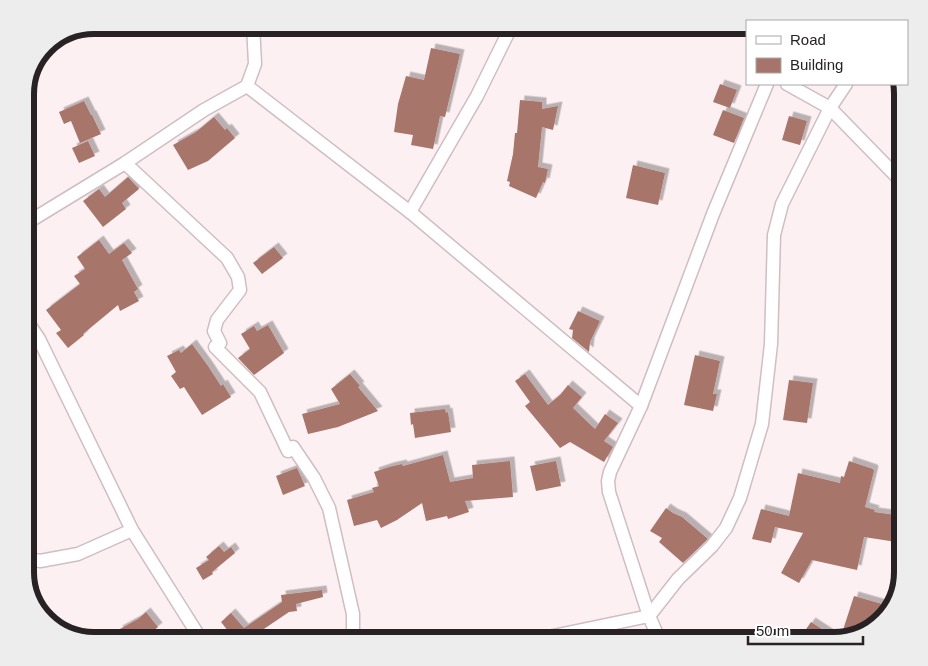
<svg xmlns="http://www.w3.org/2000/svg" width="928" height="666" viewBox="0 0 928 666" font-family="Helvetica,sans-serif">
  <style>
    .building { fill: #a7746b; filter: url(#shadow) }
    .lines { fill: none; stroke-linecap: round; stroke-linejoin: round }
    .minor-casing { stroke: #cfbec2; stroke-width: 15 }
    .minor { stroke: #fff; stroke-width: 12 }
    .rim { fill: none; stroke: #282224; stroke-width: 6 }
  </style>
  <defs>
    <filter id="shadow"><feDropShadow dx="4.5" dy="-4.5" stdDeviation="0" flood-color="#0004"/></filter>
  </defs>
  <rect width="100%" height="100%" fill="#fdf0f3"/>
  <g class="building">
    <polygon points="431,48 460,54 445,117 440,116 433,149 411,145 413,135 394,132 398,104 406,76 424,80"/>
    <polygon points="720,84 737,90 730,108 713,102"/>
    <polygon points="520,100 542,102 542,109 558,106 553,130 542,127 538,167 548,169 545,183 543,182 536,198 509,186 510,182 507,181 513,154 515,133 517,133"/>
    <polygon points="84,101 91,115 92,115 101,134 80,143 71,121 64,124 59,112"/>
    <polygon points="723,110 744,118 734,143 713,135"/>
    <polygon points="789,116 807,121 800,145 782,140"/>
    <polygon points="214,117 225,130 227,128 235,138 208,161 188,170 173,145 196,132"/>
    <polygon points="88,141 95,156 79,163 72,148"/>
    <polygon points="633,165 665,173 658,205 626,198"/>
    <polygon points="128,177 139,189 122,203 126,209 103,227 83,201 99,189 105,197"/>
    <polygon points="99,240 109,254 124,243 132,253 122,260 138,289 134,292 139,301 120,311 118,305 83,334 84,335 68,348 56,333 61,330 46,310 80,284 74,276 85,269 77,257"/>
    <polygon points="274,247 283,258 262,274 253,263"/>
    <polygon points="578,311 600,321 590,342 589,352 572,338 573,330 569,329"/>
    <polygon points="268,325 284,353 254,375 238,358 250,349 241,334 254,326 257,331"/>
    <polygon points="192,344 208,366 221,386 223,384 231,397 202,415 184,387 180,389 171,376 176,372 167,356 179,350 181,353"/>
    <polygon points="695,355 720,361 713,394 717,394 713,411 684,405"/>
    <polygon points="350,374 360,386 358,387 378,411 338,427 308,434 302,414 340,404 331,389"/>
    <polygon points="525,374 548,405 560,395 568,385 582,397 573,408 595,429 605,414 618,423 604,441 613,447 604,462 570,442 560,448 525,406 530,402 515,381"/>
    <polygon points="789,380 813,383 807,423 783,420"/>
    <polygon points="445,409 446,413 448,412 451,432 415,438 413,424 411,425 410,413"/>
    <polygon points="443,455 450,482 473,478 472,465 510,461 513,497 465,501 469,512 448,519 447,516 426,521 422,503 397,520 381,528 377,520 354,526 347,500 374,492 372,488 379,486 374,472 389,467 402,464 403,466"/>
    <polygon points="556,461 561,486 536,491 530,466"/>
    <polygon points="849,461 873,469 874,471 865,507 875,510 874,512 903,516 903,543 864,537 857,570 812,560 799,583 781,573 803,533 775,527 771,543 752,539 761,509 789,516 798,473 840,483 841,476 844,477"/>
    <polygon points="297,468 305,486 283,495 276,476"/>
    <polygon points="666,508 673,513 682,517 708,539 683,563 659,542 662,538 650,531"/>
    <polygon points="219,546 224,552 231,547 235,553 212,572 213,574 203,580 196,568 209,560 206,557"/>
    <polygon points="322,590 323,597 296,604 297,611 289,612 252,637 255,641 224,641 232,636 221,622 231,613 244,628 282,602 281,595"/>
    <polygon points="854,596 882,604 875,625 865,634 860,635 843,630"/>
    <polygon points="146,612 158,627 141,641 124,641 118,630 138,619"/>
    <polygon points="811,622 839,640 834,641 798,641"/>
  </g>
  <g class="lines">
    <defs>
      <g id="minor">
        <polyline points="787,84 830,108 903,183"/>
        <polyline points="247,86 410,212 641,406 610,472 608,481 609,492 649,616 660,641"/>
        <polyline points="125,163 227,258 238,277 240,290 217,320 214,331 220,343 215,347 260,392 288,451 293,447 314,478 329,508 353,614 353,641"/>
        <polyline points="410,212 477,96 512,25"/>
        <polyline points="25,224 125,163 204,110 247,86 255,64 253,25"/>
        <polyline points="25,318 39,339 132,530 202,641"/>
        <polyline points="641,406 713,214 767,84"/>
        <polyline points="25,558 40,561 78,554 132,530"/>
        <polyline points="887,616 893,602"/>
        <polyline points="529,641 649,616 678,579 712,546 726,528 740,498 762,424 771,344 774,235 782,204 830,108 846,84"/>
      </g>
    </defs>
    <use href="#minor" class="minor-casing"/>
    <use href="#minor" class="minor"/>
  </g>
  <path d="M0 0H928V666H0ZM94 34H834A60 60 0 0 1 894 94V572A60 60 0 0 1 834 632H94A60 60 0 0 1 34 572V94A60 60 0 0 1 94 34Z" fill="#eeeded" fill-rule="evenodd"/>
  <path class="rim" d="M94 34H834A60 60 0 0 1 894 94V572A60 60 0 0 1 834 632H94A60 60 0 0 1 34 572V94A60 60 0 0 1 94 34Z"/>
  <rect x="746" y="20" width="162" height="65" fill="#ffffff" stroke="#a9a7a7"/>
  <rect x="756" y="36" width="25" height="8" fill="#ffffff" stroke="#a9a7a7"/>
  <text x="790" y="45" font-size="15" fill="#282224">Road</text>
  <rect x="756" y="58" width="25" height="15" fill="#a7746b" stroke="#a9a7a7"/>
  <text x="790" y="70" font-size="15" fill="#282224">Building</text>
  <path d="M748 636v8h115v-8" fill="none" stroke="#282224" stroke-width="2.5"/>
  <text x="756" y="636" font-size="15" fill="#282224" stroke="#ffffff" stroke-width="4" paint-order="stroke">50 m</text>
</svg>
